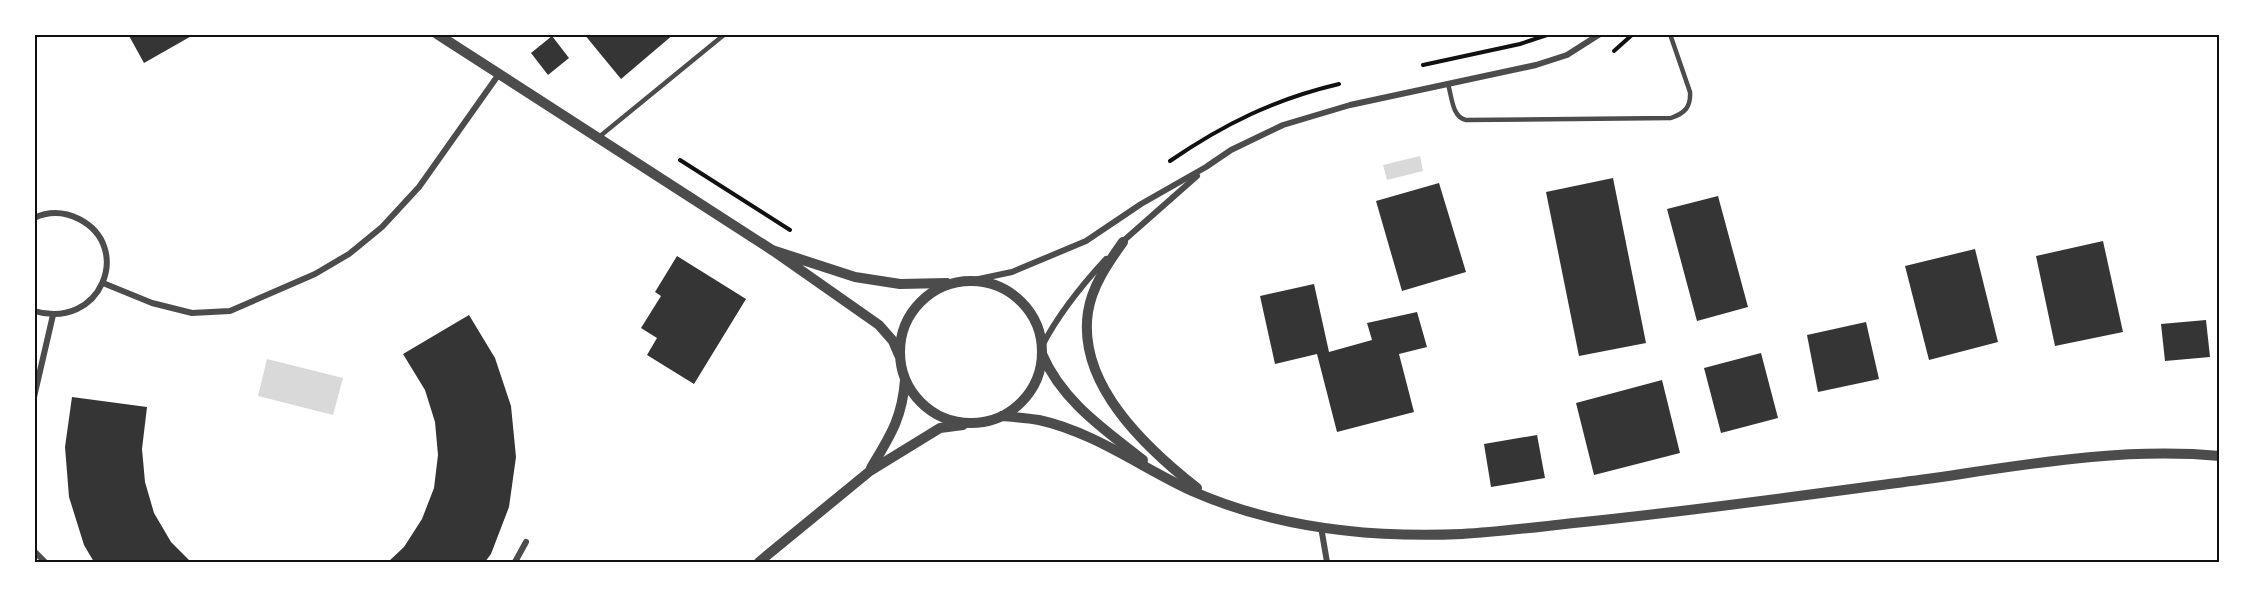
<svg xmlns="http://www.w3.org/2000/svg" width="2254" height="597" viewBox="0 0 2254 597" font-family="'DM Sans',sans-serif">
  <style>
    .water { fill: #d9d9d9 }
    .building { fill: #353535 }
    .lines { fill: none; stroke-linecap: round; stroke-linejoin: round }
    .path { stroke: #111; stroke-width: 4 }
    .service { stroke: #4c4c4c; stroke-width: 4.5 }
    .minor { stroke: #4c4c4c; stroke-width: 6 }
    .tertiary { stroke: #4c4c4c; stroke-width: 10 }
    .neatline { fill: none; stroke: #111; stroke-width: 2 }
  </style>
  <rect width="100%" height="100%" fill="#fff"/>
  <g class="water">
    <polygon points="1420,156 1423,171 1387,180 1383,165"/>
    <polygon points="267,359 343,378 333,415 258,396"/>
  </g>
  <g class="building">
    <polygon points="128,34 195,34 144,63"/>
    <polygon points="584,34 674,34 621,79"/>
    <polygon points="552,36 569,58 548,75 531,53"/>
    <polygon points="1613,178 1646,343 1579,356 1546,192"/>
    <polygon points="1439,183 1466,272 1402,291 1376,201"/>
    <polygon points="1718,196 1748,307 1697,321 1667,209"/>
    <polygon points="2103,241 2123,332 2055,346 2036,256"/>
    <polygon points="1975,249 1998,342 1929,360 1905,266"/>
    <polygon points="677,256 746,299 694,384 647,355 657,338 641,328 661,296 655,292"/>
    <polygon points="1314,284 1329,352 1372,340 1367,323 1417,312 1427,347 1399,354 1414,412 1337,432 1317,354 1275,364 1260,296"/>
    <polygon points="469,315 495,358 511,406 516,457 509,507 491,554 485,562 388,562 404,547 422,519 434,488 438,455 435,422 425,390 403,354"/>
    <polygon points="2206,320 2210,357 2165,361 2161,324"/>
    <polygon points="1866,322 1879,379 1818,392 1807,335"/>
    <polygon points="1761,353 1778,418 1721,433 1704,368"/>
    <polygon points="1662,380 1680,453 1594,475 1576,403"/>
    <polygon points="72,397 147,407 142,449 145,482 154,513 171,542 191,562 94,562 84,545 69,497 65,447"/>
    <polygon points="1537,435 1545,478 1491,487 1484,444"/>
  </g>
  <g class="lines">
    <g class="path">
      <polyline points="1614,51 1633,34"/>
      <polyline points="1423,65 1520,44 1550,34"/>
      <polyline points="680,160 790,230"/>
      <path d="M 1170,161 C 1224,124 1275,99 1339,84"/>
    </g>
    <g class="service">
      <path d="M 1448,84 C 1452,97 1452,117 1466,120 L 1671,118 C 1685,113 1691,107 1690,92 L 1670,34"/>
      <polyline points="599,137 725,34"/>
    </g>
    <g class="minor">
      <path d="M 34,218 C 49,211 65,212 79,219 C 134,247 101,331 34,311"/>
      <polyline points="1121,243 1197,176"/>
      <polyline points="974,280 1012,272 1086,241 1141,204 1206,167 1231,150 1283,125 1350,105 1536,65 1567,55 1600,34"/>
      <polyline points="103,283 152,303 192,313 230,311 315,274 349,254 382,227 419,187 499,74"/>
      <path d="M 1042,346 C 1059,313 1081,286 1106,259"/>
      <polyline points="34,397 53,315"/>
      <polyline points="1321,527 1327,562"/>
      <polyline points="34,551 45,562"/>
      <polyline points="515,562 526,542"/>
    </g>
    <g class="tertiary">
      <polyline points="437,34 772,250"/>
      <path d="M 1123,242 C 1108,263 1092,286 1088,312 C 1077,384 1146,448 1197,488"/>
      <circle cx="971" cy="352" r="71"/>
      <path d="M 1042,354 C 1062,401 1104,429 1143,460"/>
      <polyline points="899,355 893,341 879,325 772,250 855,277 900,284 947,283"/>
      <path d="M 1002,416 C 1014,417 1027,418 1039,420 C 1094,432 1142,468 1192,491 C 1276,528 1371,538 1462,534 C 1499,532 1537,527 1574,523 C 1694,511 1814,494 1934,478 C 2029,464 2123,447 2220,456"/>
      <path d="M 871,468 C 890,436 902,419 905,380"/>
      <polyline points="759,562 870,471 940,428 963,425"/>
    </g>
  </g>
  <rect width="2254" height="597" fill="none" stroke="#ffffff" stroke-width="72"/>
  <rect x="36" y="36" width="2182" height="525" class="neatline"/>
</svg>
